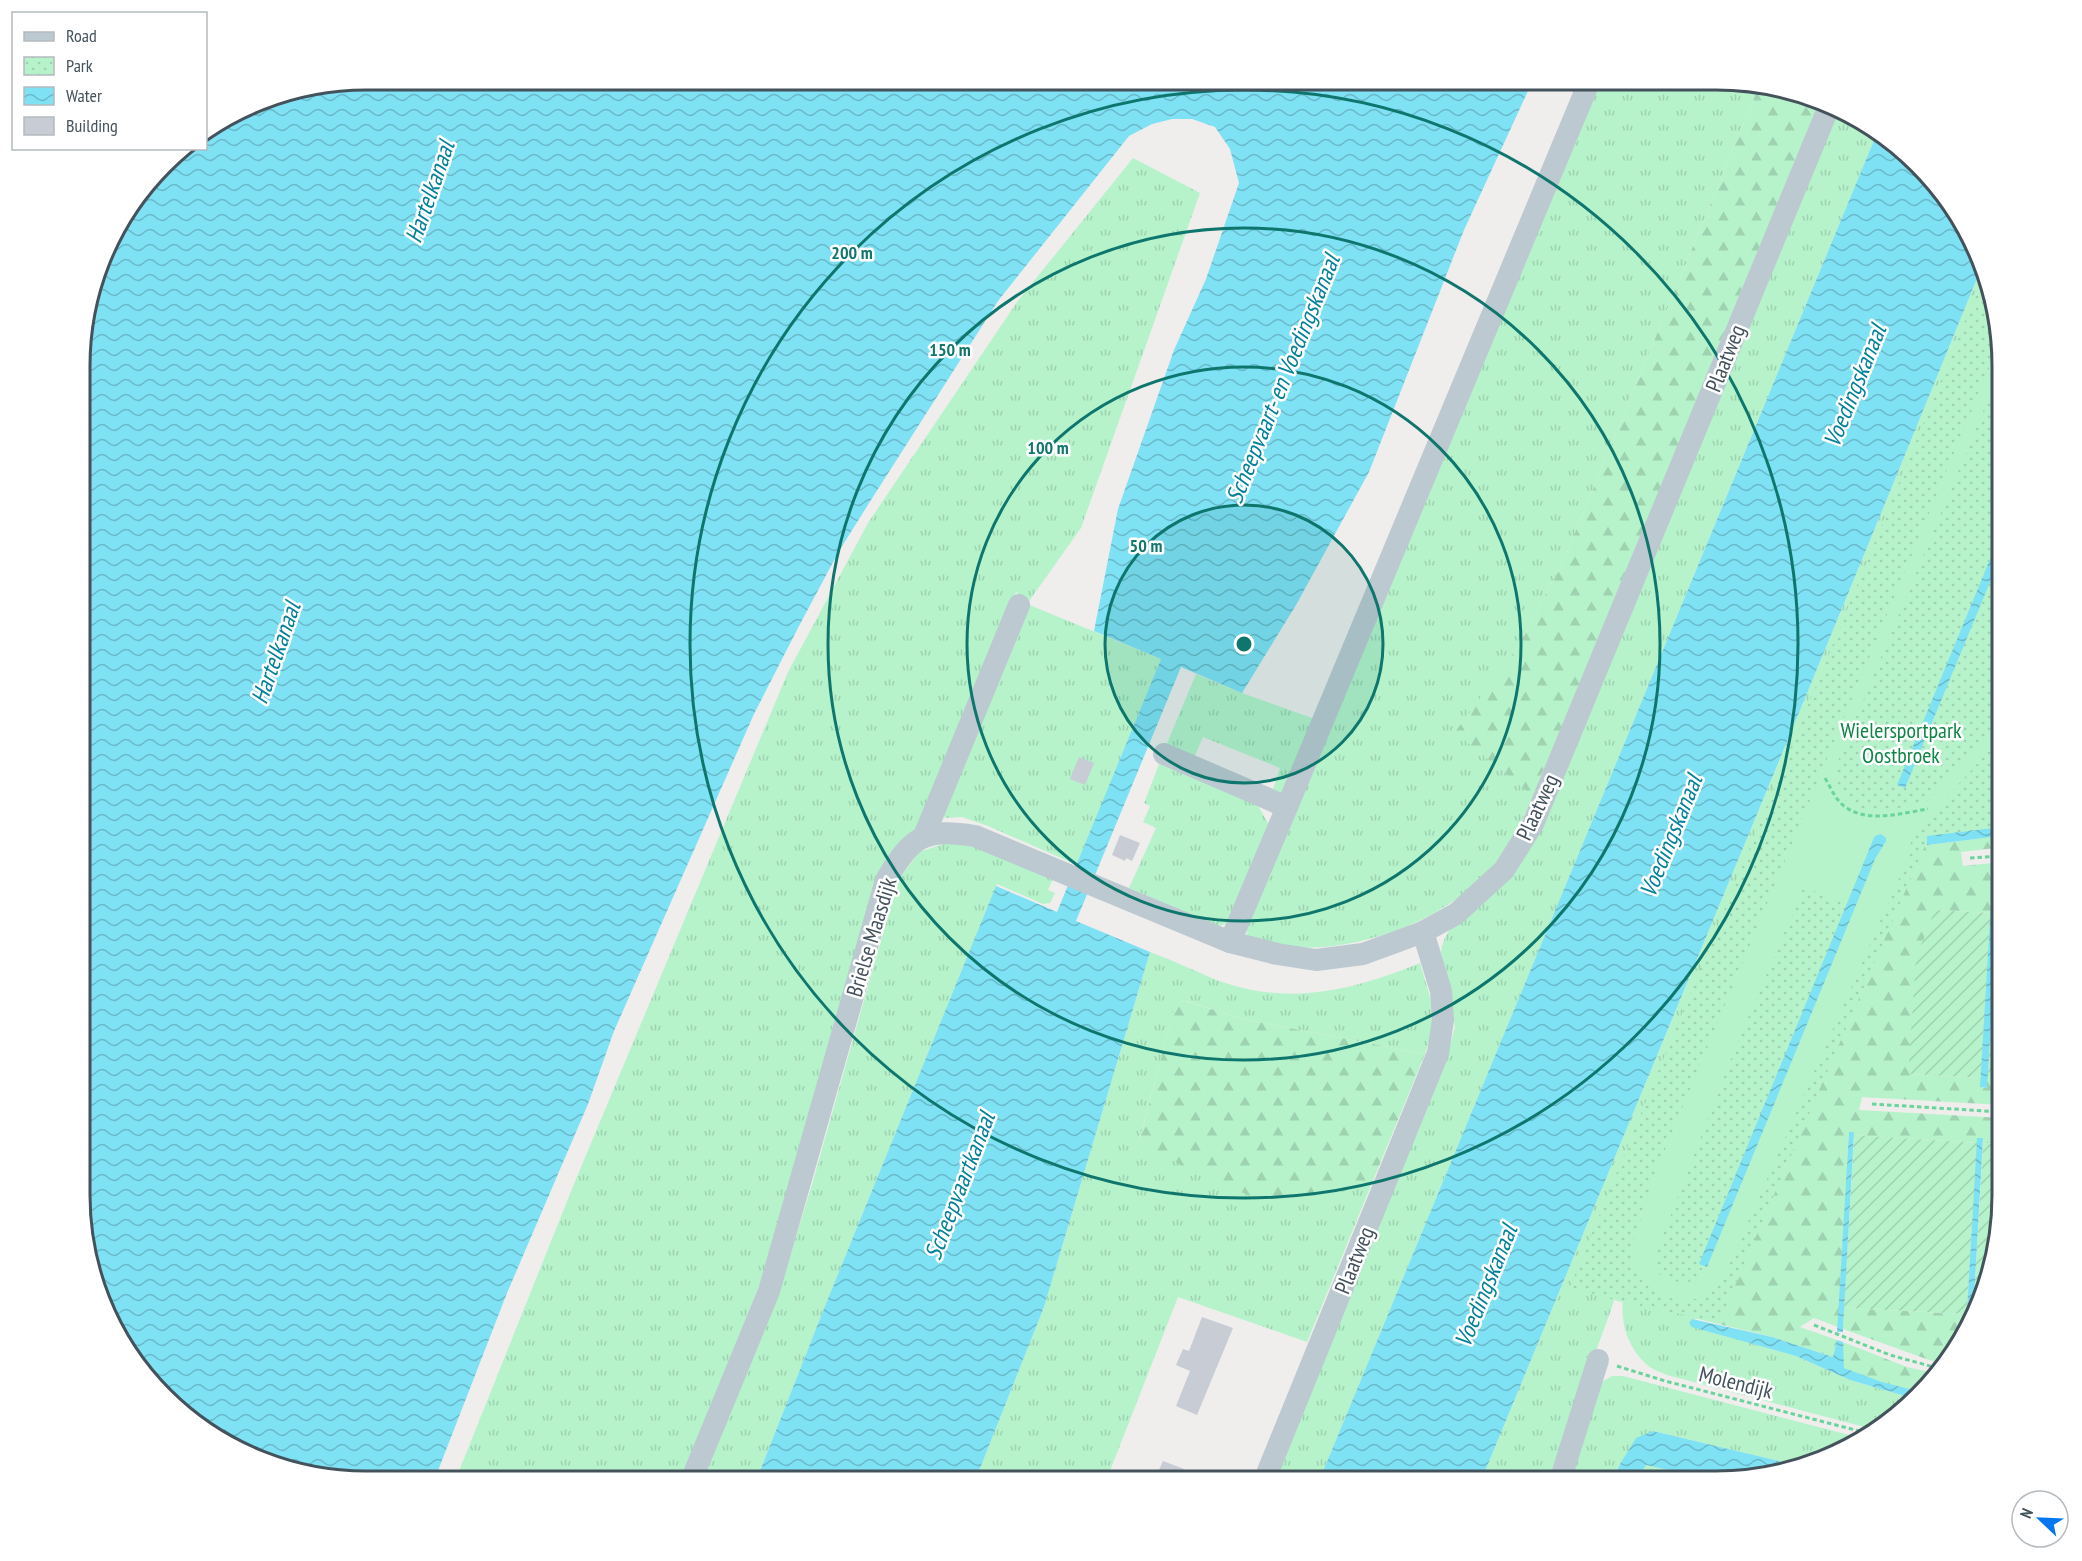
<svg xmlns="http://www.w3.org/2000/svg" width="2082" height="1561" viewBox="0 0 2082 1561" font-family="'PT Sans Narrow',sans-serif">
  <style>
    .grass { fill: url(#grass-tufts) }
    .forest { fill: url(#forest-firs) }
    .park { fill: url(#park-dots) }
    .garden { fill: url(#garden-furrows) }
    .pitch { fill: #b6f3cb; fill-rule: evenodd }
    .water { fill: url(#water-waves) }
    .building { fill: #c8ccd4 }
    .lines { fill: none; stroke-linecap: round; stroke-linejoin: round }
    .path { stroke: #6bd49c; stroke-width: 3; stroke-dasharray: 4.5 3; stroke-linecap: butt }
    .minor { stroke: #bcc9d1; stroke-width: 22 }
    .ring { fill: none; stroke: #0f766e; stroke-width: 3 }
    .labels { text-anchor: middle; stroke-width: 5; stroke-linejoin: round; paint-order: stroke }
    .street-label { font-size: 22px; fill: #44525c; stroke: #fff }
    .park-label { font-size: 22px; fill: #0d8544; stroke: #fff }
    .water-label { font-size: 24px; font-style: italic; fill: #03819b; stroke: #fff }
    .rim { fill: none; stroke: #44525c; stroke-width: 3 }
    .centre { fill: #0f766e; stroke: #fff; stroke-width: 3 }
    .ring-label { font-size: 18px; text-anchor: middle; font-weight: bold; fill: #0f766e; stroke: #fff; stroke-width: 5; stroke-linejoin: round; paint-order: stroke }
  </style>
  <defs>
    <pattern id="grass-tufts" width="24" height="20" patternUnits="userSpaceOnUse" patternTransform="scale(1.5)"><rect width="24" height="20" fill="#b6f3cb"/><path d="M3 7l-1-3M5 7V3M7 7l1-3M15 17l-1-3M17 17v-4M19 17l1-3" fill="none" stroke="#9ed2b1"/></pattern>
    <pattern id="forest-firs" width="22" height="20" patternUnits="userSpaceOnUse" patternTransform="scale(1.5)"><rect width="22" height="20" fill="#b6f3cb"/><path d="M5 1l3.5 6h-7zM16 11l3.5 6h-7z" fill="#9ed2b1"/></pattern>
    <pattern id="park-dots" width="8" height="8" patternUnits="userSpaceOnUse" patternTransform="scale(1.5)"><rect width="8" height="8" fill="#b6f3cb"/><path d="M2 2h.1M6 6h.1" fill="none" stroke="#9ed2b1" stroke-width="1.8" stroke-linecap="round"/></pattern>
    <pattern id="garden-furrows" width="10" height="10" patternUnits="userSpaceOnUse" patternTransform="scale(1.5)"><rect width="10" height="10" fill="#b6f3cb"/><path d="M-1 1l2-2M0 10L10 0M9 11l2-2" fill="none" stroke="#9ed2b1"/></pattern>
    <pattern id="water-waves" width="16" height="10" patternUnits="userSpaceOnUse" patternTransform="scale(1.5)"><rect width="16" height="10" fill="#7fe1f4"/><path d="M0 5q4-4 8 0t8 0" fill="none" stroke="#6ab9c9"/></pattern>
  </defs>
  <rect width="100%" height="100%" fill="#f0eded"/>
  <g class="grass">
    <path d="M 1595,80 L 1734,80 L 1759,86 L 1566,555 L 1520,644 L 1456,732 L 1530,793 L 1545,768 C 1531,800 1519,833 1497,861 C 1451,919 1361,953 1288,947 C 1275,946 1261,941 1248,938 L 1246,927 Z"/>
    <path d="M 1836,108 L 1877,133 L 1319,1481 L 1273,1481 L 1447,1056 L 1455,1027 L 1441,952 C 1444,924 1470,912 1490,896 Z"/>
    <polygon points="1133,158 1200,193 1081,528 1027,604 1161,659 1077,865 988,826 962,817 946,818 938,811 1027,604 1016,592 918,832 897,849 783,1226 681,1481 455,1481 576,1179 788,672 868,523 1017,302"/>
    <path d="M 1980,271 L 1998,347 L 1654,1176 L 1611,1310 L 1589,1370 L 1555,1481 L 1481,1481 C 1647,1078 1816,675 1980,271 Z"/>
    <polygon points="1196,674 1242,693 1315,719 1284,797 1272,792 1280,768 1203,737 1193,760 1165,748"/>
    <polygon points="1161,759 1254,799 1271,828 1230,922 1219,926 1129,888 1156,828 1143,822 1150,806 1144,803"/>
    <polygon points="956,840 1055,875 1048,890 1055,893 1050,903 1043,904 997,884 825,1306 756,1481 700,1481 779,1292 813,1181 898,880 919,852"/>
    <path d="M 1150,952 C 1172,960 1193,970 1214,979 C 1287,1007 1351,991 1420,963 L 1430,997 L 1434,1024 L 1425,1054 L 1243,1019 L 1186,1001 L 1179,1002 L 1175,1006 L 1139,1141 L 1143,1146 L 1262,1199 L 1283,1203 L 1316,1198 L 1372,1183 L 1307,1342 L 1178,1297 L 1106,1481 L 975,1481 L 1044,1307 Z"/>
    <path d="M 1724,1277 L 1698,1319 L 1692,1319 L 1726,1336 L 1796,1356 L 1850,1380 L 1912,1398 L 1872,1429 L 1667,1375 C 1660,1372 1651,1369 1646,1364 C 1627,1347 1620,1321 1623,1298 Z"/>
    <polygon points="1612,1376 1623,1376 1861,1438 1842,1452 1791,1464 1653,1431 1620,1464 1613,1481 1565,1481 1600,1383"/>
  </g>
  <g class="forest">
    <polygon points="1759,86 1820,100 1545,767 1530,794 1455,732 1520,644 1566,555"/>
    <polygon points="1992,837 1996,841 1995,848 1961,852 1963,866 2002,862 2002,880 1999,880 1999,870 1993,870 1991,913 1935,910 1911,1074 1981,1078 1981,1087 1987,1088 1987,1078 2002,1079 2002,1105 1862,1097 1859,1110 2002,1118 2002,1144 1983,1143 1983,1138 1977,1138 1977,1143 1854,1135 1854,1132 1849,1132 1838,1327 1814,1318 1800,1327 1837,1340 1833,1357 1772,1337 1698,1319 1724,1277 1927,840 1927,845"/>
    <path d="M 1185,1001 L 1243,1019 L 1425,1054 L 1372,1183 C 1344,1191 1315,1201 1286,1203 C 1255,1205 1174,1161 1143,1146 L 1139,1142 L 1175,1005 L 1179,1002 Z"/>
    <polygon points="1844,1308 1967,1314 1966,1328 1943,1365 1843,1329"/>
    <polygon points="1843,1342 1907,1367 1938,1374 1932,1384 1921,1392 1881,1382 1843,1368"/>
    <polygon points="1646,1465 1717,1481 1636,1481"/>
  </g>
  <polygon class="park" points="1982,280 2002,366 2002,830 1927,841 1719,1322 1618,1301 1570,1287"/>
  <g class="garden">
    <polygon points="1999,880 2002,880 2002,1079 1987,1078"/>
    <polygon points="1935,910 1991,913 1981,1078 1911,1074 1909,1062 1916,958"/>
    <polygon points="1854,1135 1977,1143 1967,1314 1844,1308"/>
    <polygon points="1983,1143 2002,1144 2002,1214 1981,1305 1973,1317"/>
  </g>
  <path class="pitch" d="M 1998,347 L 2002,366 L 1836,766 C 1828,822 1890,811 1924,803 L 1929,800 L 2002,721 L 2002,737 L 1922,824 L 1911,842 L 1908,858 L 1724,1277 C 1719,1284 1713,1292 1705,1296 C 1675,1310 1629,1286 1631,1251 C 1631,1244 1636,1235 1638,1229 C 1643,1211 1649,1193 1654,1176 ZM 1804,887 L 1847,905 L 1699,1264 L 1703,1266 L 1699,1280 C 1682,1284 1659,1283 1652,1264 L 1736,1046 Z"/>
  <g class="water">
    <polygon points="366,80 1533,80 1464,230 1369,472 1296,605 1242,693 1181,667 1076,921 1150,952 1044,1307 975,1481 756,1481 825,1306 996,886 1057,912 1161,659 1094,631 1118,509 1174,350 1206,279 1239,183 1230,149 1215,127 1192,119 1172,119 1152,124 1129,136 998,301 871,500 839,551 799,626 754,714 614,1031 588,1104 507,1293 434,1481 348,1481 257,1460 177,1411 109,1322 80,1214 82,328 118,223 177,150 181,149 206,148 206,134 274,95"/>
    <path d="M 1877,133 L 1905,150 L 1973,240 L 1980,271 C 1816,675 1647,1078 1481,1481 L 1319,1481 Z"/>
    <polygon points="2002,530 2002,553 1905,788 1897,785"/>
    <polygon points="2002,827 2000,854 1995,854 1996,841 1992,837 1927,845 1927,836"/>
    <polygon points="1881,834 1886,838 1886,841 1875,859 1707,1267 1699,1264 1873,840 1875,836"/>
    <polygon points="1993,870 2000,870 1987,1088 1980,1087"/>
    <polygon points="1849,1132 1854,1132 1843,1329 1843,1332 1837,1332"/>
    <polygon points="1977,1138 1983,1138 1973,1317 1966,1328"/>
    <polygon points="1692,1319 1772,1337 1833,1357 1837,1340 1843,1342 1844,1368 1882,1382 1921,1392 1912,1398 1850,1380 1796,1356 1692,1327 1689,1323"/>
    <polygon points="1653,1431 1791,1464 1717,1481 1646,1465 1636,1481 1613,1481 1620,1464 1636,1438"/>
  </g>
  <g class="building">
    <polygon points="1079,757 1094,763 1085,785 1070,779"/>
    <polygon points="1120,835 1140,843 1132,861 1126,858 1125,861 1112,855"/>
    <polygon points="1202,1317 1233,1328 1197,1415 1176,1406 1190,1371 1176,1365 1183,1349 1189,1351"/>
    <polygon points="1163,1461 1184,1469 1179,1481 1154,1481"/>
  </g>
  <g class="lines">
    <g class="path">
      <path d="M 1825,778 C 1831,788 1835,799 1844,806 C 1867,824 1902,813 1928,809"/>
      <polyline points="1970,858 2002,856"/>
      <polyline points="1872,1104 2002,1112"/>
      <polyline points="1814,1325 1890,1355 1941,1369"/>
      <polyline points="1617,1366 1665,1381 1867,1433"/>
    </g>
    <g class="minor">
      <polyline points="1164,754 1287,807 1230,942"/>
      <polyline points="1287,807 1590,80"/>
      <polyline points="924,836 1019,605"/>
      <path d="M 691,1481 L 769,1291 L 886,880 C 912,836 924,828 975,836 L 1230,942 L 1277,954 L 1316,960 L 1363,954 L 1423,932 L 1456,914 L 1504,870 L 1533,824 L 1830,104"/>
      <polyline points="1264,1481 1438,1053 1443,1020 1441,991 1423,932"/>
      <polyline points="1560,1481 1598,1360"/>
    </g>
  </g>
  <circle cx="1244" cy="644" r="139" fill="#0f766e" fill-opacity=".12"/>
  <g class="ring">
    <circle cx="1244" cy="644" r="139"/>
    <circle cx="1244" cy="644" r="277"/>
    <circle cx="1244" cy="644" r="416"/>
    <circle cx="1244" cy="644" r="554"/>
  </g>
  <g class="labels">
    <g class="street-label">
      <text transform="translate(1725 358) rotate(-68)" y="8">Plaatweg</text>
      <text transform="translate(1537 807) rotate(-65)" y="8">Plaatweg</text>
      <text transform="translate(871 937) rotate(-73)" y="8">Brielse Maasdijk</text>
      <text transform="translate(1354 1260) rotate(-68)" y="8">Plaatweg</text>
      <text transform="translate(1736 1382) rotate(14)" y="8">Molendijk</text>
    </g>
    <g class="park-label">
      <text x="1901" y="738">Wielersportpark<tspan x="1901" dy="25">Oostbroek</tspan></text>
    </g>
    <g class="water-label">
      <text transform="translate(430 192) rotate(-71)" y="8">Hartelkanaal</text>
      <text transform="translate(1283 379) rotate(-68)" y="8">Scheepvaart- en Voedingskanaal</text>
      <text transform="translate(1855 386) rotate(-68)" y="8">Voedingskanaal</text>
      <text transform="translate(276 653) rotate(-71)" y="8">Hartelkanaal</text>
      <text transform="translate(1671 836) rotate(-68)" y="8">Voedingskanaal</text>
      <text transform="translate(960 1186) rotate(-69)" y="8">Scheepvaartkanaal</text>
      <text transform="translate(1486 1286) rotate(-68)" y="8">Voedingskanaal</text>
    </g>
  </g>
  <path d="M0 0H2082V1561H0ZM366 90H1716A276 276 0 0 1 1992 366V1195A276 276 0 0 1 1716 1471H366A276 276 0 0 1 90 1195V366A276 276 0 0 1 366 90Z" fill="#fff" fill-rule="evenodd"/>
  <path class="rim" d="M366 90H1716A276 276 0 0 1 1992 366V1195A276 276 0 0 1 1716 1471H366A276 276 0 0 1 90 1195V366A276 276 0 0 1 366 90Z"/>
  <circle cx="1244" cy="644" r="9" class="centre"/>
  <g class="ring-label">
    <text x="852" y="259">200 m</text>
    <text x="950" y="356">150 m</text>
    <text x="1048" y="454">100 m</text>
    <text x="1146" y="552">50 m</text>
  </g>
  <rect x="12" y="12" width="195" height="138" fill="#ffffff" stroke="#b4babe" stroke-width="1.5"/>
  <rect x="24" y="32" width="30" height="9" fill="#bcc9d1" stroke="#b4babe" stroke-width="1.5"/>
  <text x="66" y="42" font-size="18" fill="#44525c">Road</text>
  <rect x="24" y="57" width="30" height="18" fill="url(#park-dots)" stroke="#b4babe" stroke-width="1.5"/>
  <text x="66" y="72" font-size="18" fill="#44525c">Park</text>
  <rect x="24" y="87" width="30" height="18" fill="url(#water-waves)" stroke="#b4babe" stroke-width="1.5"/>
  <text x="66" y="102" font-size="18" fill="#44525c">Water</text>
  <rect x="24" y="117" width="30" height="18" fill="#c8ccd4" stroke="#b4babe" stroke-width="1.5"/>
  <text x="66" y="132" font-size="18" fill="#44525c">Building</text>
  <g transform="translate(2040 1519) rotate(293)"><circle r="28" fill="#ffffff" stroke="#b4babe" stroke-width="1.5"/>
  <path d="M0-4.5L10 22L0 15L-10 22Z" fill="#0777f0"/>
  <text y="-9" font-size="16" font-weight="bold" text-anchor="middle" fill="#44525c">N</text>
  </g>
</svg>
